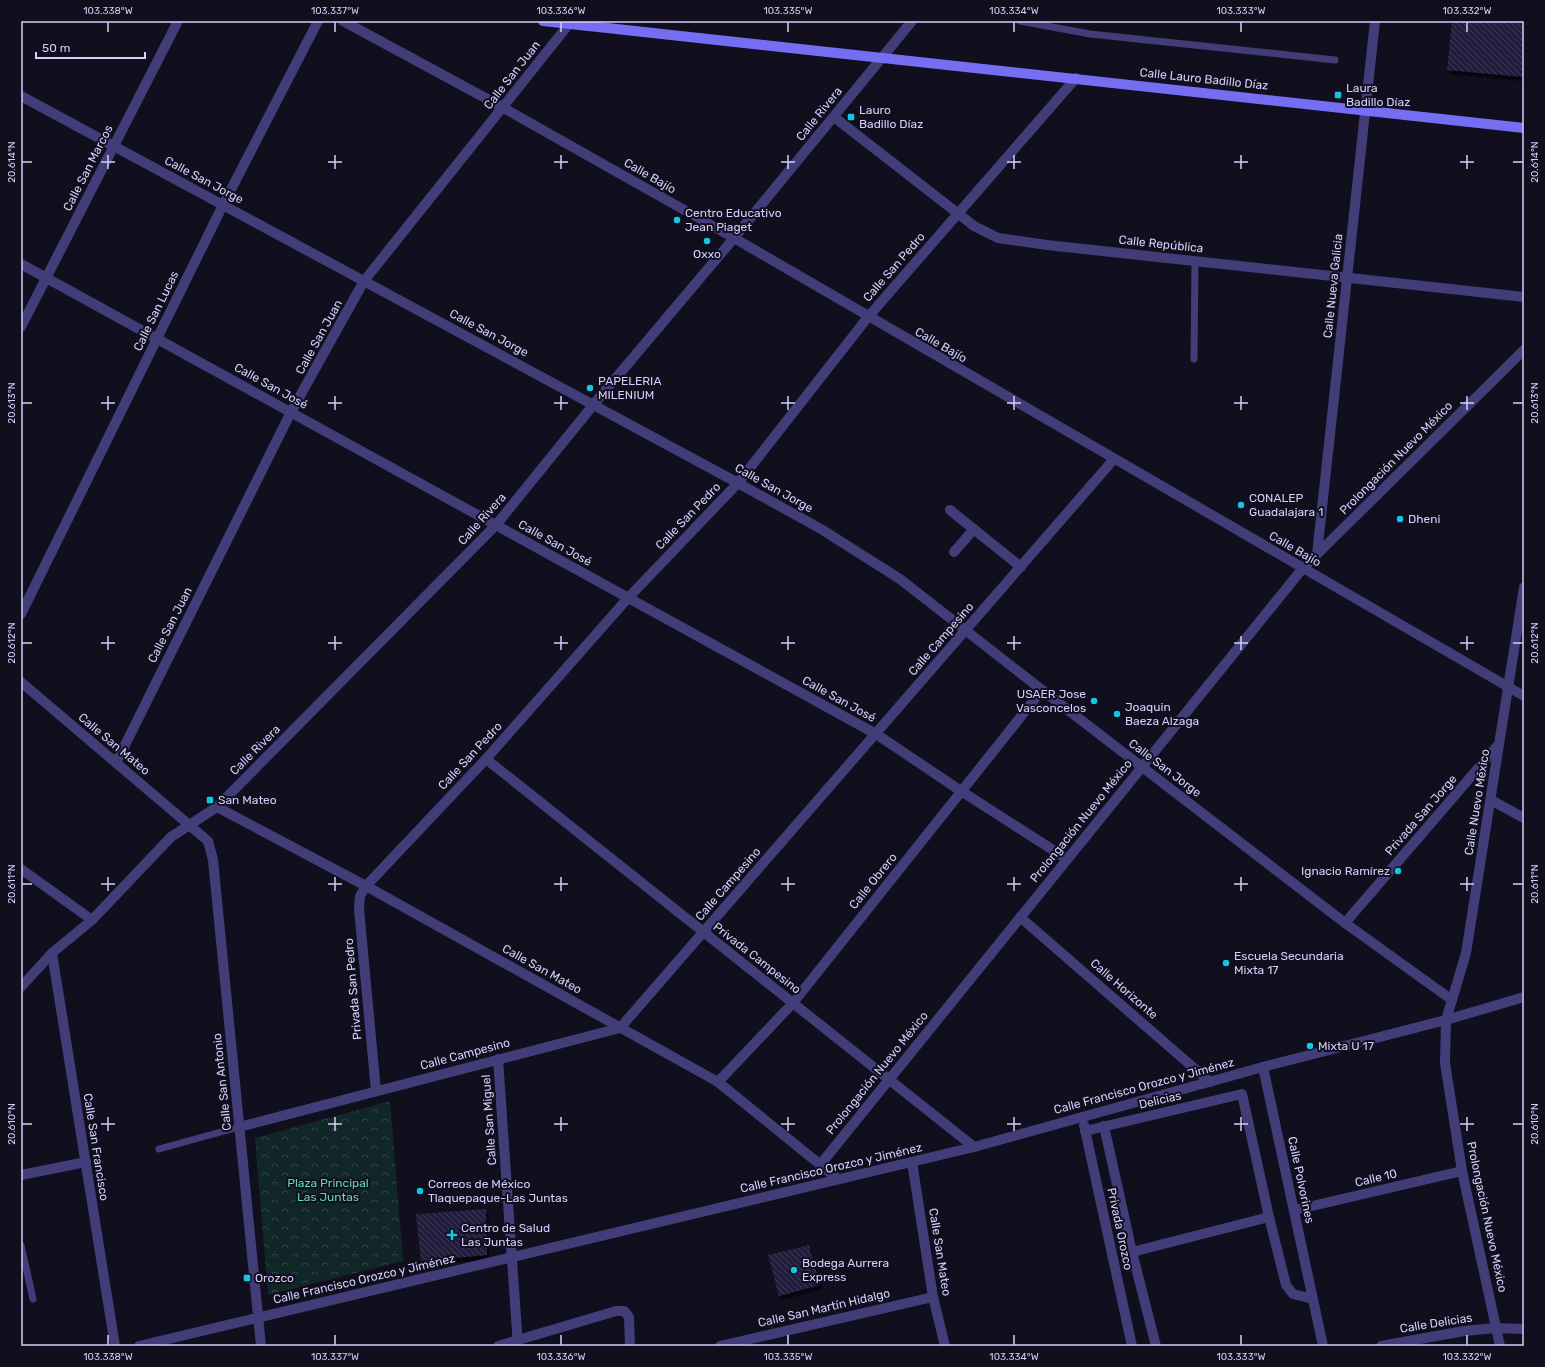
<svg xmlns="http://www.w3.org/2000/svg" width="1545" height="1367" viewBox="0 0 1545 1367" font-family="Rubik,sans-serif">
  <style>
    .park { fill: url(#park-crowns) }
    .building { fill: url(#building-back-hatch); filter: url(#shadow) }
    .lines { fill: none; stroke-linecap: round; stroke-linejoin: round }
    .lane { stroke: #413d79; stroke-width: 7 }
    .street { stroke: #413d79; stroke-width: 10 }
    .secondary { stroke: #756ef3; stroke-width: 10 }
    .ticks { fill: none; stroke: #d5cefb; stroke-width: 1.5 }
    .poi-dot { fill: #13c7e3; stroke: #110e1e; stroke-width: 1.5 }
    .labels { text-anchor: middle; stroke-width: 4; stroke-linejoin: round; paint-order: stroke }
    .street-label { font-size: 12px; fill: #d5cefb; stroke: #110e1e }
    .poi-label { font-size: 12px; fill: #d5cefb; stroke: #110e1e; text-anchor: start }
    .park-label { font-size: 12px; fill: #61d4bb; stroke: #110e1e }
    .neatline { fill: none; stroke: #d5cefb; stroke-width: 1.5 }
    .ticks-label { font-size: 10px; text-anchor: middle; fill: #d5cefb }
  </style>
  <defs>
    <pattern id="park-crowns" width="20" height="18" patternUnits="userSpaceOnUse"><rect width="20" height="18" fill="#112727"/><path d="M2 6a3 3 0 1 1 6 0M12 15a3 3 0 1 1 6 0" fill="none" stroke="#334547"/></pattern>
    <pattern id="building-back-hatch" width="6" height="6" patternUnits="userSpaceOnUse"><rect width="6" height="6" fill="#231b3d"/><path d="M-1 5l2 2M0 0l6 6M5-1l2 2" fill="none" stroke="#423b5a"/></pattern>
    <filter id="shadow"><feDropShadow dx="2.5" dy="4.5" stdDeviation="0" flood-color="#0009"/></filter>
  </defs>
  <rect width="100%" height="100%" fill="#110e1e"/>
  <polygon class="park" points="390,1101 403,1261 268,1295 255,1138"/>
  <g class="building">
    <polygon points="1452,21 1524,21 1524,77 1447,70"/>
    <polygon points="486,1209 487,1255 421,1261 416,1214"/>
    <polygon points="809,1245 820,1285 779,1296 768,1255"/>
  </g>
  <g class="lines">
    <g class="lane">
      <polyline points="1020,21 1090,34 1335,60"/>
      <polyline points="1194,359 1195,261"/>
      <polyline points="159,1149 239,1127"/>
      <polyline points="21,1245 33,1299"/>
    </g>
    <g class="street">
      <polyline points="343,21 502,107 734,238 1524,696"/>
      <polyline points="21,96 738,483 821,529 900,579 1042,690 1345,923 1452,1000"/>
      <polyline points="834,117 974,226 998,238 1047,245 1524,297"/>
      <polyline points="21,264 876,734 961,791 1067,859"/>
      <polyline points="21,327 178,21"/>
      <polyline points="950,510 1021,567"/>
      <polyline points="954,552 974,529"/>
      <polyline points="1317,554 1375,21"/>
      <polyline points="21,614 223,205 318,21"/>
      <polyline points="21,682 208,841 213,860 261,1346"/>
      <polyline points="486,759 974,1147"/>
      <polyline points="116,763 291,412 364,281 569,24"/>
      <polyline points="1491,800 1524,818"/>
      <polyline points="217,807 366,886 718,1082 838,1179"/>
      <polyline points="21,869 92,920"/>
      <polyline points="1020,917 1210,1082"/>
      <polyline points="1345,923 1499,744"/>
      <polyline points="52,953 115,1346"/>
      <polyline points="21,987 52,953 92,920 171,837 217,807 496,525 594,404 734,238 912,21"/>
      <polyline points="498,1059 518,1346"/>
      <polyline points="1263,1067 1323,1346"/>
      <polyline points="718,1082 793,1003 1042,690"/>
      <polyline points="376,1091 359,909 360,896 366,886 486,759 628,598 738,483 868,317 1076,78"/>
      <polyline points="1084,1125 1132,1346"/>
      <polyline points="1104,1126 1132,1252 1156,1346"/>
      <polyline points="239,1127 620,1028 1114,459"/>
      <polyline points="1085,1131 1242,1094 1269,1217 1286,1285 1293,1294 1313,1299"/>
      <polyline points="912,1162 933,1297 945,1346"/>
      <polyline points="820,1165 1303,568 1524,350"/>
      <polyline points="21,1175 86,1162"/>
      <polyline points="1295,1210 1462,1171"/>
      <polyline points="1132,1252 1269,1217"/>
      <polyline points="139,1346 974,1147 1263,1067 1446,1020 1524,997"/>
      <polyline points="498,1346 616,1311 624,1311 629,1317 630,1346"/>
      <polyline points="720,1346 933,1297"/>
      <polyline points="1381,1346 1464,1331 1496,1328 1524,1329"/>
      <polyline points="1500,1346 1462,1171 1445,1063 1446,1020 1466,953 1524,587"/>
    </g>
    <polyline class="secondary" points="543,21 1524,128"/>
  </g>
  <path class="ticks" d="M 108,22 L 108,32M 335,22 L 335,32M 561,22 L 561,32M 788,22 L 788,32M 1014,22 L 1014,32M 1241,22 L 1241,32M 1467,22 L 1467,32M 108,155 L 108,169M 335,155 L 335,169M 561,155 L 561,169M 788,155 L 788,169M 1014,155 L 1014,169M 1241,155 L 1241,169M 1467,155 L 1467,169M 22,162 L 32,162M 101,162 L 115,162M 328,162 L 342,162M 554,162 L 568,162M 781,162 L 795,162M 1007,162 L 1021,162M 1234,162 L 1248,162M 1460,162 L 1474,162M 1513,162 L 1523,162M 108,396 L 108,410M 335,396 L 335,410M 561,396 L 561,410M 788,396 L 788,410M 1014,396 L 1014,410M 1241,396 L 1241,410M 1467,396 L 1467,410M 22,403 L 32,403M 101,403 L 115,403M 328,403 L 342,403M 554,403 L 568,403M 781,403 L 795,403M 1007,403 L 1021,403M 1234,403 L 1248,403M 1460,403 L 1474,403M 1513,403 L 1523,403M 108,636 L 108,650M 335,636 L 335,650M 561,636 L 561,650M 788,636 L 788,650M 1014,636 L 1014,650M 1241,636 L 1241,650M 1467,636 L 1467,650M 22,643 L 32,643M 101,643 L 115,643M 328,643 L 342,643M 554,643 L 568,643M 781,643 L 795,643M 1007,643 L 1021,643M 1234,643 L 1248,643M 1460,643 L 1474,643M 1513,643 L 1523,643M 108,877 L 108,891M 335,877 L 335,891M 561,877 L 561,891M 788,877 L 788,891M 1014,877 L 1014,891M 1241,877 L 1241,891M 1467,877 L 1467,891M 22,884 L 32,884M 101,884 L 115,884M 328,884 L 342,884M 554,884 L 568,884M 781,884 L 795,884M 1007,884 L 1021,884M 1234,884 L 1248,884M 1460,884 L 1474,884M 1513,884 L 1523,884M 108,1117 L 108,1131M 335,1117 L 335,1131M 561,1117 L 561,1131M 788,1117 L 788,1131M 1014,1117 L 1014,1131M 1241,1117 L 1241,1131M 1467,1117 L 1467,1131M 22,1124 L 32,1124M 101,1124 L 115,1124M 328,1124 L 342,1124M 554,1124 L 568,1124M 781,1124 L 795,1124M 1007,1124 L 1021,1124M 1234,1124 L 1248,1124M 1460,1124 L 1474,1124M 1513,1124 L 1523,1124M 108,1335 L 108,1345M 335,1335 L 335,1345M 561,1335 L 561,1345M 788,1335 L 788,1345M 1014,1335 L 1014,1345M 1241,1335 L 1241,1345M 1467,1335 L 1467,1345"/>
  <g class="poi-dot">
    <rect x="1334" y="91" width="8" height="8" rx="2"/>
    <rect x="847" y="113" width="8" height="8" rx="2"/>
    <circle cx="677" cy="220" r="4"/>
    <circle cx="707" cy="241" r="4"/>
    <circle cx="590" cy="388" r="4"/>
    <circle cx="1241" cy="505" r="4"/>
    <circle cx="1400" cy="519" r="4"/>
    <circle cx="1094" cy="701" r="4"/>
    <circle cx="1117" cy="714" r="4"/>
    <rect x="206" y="796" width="8" height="8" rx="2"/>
    <circle cx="1398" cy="871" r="4"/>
    <circle cx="1226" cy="963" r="4"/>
    <circle cx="1310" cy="1046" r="4"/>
    <circle cx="420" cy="1191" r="4"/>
    <path d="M450 1229h4v4h4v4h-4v4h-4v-4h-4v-4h4z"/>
    <circle cx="794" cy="1270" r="4"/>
    <rect x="243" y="1274" width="8" height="8" rx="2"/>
  </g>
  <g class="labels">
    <g class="street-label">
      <text transform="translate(512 75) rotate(-52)" y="4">Calle San Juan</text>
      <text transform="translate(1204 79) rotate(6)" y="4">Calle Lauro Badillo Díaz</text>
      <text transform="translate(819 114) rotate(-51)" y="4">Calle Rivera</text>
      <text transform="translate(88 168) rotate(-63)" y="4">Calle San Marcos</text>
      <text transform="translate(650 176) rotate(30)" y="4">Calle Bajío</text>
      <text transform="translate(204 180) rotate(28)" y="4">Calle San Jorge</text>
      <text transform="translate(1161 244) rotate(6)" y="4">Calle República</text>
      <text transform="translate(894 267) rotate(-49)" y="4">Calle San Pedro</text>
      <text transform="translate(1333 286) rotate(-84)" y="4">Calle Nueva Galicia</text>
      <text transform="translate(156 311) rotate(-64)" y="4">Calle San Lucas</text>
      <text transform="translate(489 333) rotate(28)" y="4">Calle San Jorge</text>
      <text transform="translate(319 337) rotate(-61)" y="4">Calle San Juan</text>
      <text transform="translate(941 345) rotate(30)" y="4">Calle Bajío</text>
      <text transform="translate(271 386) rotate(29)" y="4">Calle San José</text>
      <text transform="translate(1396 458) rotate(-45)" y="4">Prolongación Nuevo México</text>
      <text transform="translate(774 488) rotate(29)" y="4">Calle San Jorge</text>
      <text transform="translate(688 516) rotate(-46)" y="4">Calle San Pedro</text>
      <text transform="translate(482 519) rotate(-48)" y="4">Calle Rivera</text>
      <text transform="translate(555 543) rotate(29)" y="4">Calle San José</text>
      <text transform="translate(1295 549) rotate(30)" y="4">Calle Bajío</text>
      <text transform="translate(170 625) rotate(-63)" y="4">Calle San Juan</text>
      <text transform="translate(941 639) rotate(-49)" y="4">Calle Campesino</text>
      <text transform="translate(839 699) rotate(29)" y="4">Calle San José</text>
      <text transform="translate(114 744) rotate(40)" y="4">Calle San Mateo</text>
      <text transform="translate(255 750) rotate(-45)" y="4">Calle Rivera</text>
      <text transform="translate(470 756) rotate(-47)" y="4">Calle San Pedro</text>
      <text transform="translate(1165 768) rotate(37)" y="4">Calle San Jorge</text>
      <text transform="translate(1477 802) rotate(-81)" y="4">Calle Nuevo México</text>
      <text transform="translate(1421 815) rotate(-49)" y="4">Privada San Jorge</text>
      <text transform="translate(1081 821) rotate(-51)" y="4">Prolongación Nuevo México</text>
      <text transform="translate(873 881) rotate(-51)" y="4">Calle Obrero</text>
      <text transform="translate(728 884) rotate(-49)" y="4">Calle Campesino</text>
      <text transform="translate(757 958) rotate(38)" y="4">Privada Campesino</text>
      <text transform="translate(542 969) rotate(29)" y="4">Calle San Mateo</text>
      <text transform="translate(353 989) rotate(-95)" y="4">Privada San Pedro</text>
      <text transform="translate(1124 989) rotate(41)" y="4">Calle Horizonte</text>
      <text transform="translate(465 1054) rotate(-15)" y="4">Calle Campesino</text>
      <text transform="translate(877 1073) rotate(-51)" y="4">Prolongación Nuevo México</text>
      <text transform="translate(222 1082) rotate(-96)" y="4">Calle San Antonio</text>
      <text transform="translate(1144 1086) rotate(-15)" y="4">Calle Francisco Orozco y Jiménez</text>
      <text transform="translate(1160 1100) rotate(-13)" y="4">Delicias</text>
      <text transform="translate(489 1120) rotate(-94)" y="4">Calle San Miguel</text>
      <text transform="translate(96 1147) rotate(81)" y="4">Calle San Francisco</text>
      <text transform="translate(831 1168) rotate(-13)" y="4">Calle Francisco Orozco y Jiménez</text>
      <text transform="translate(1376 1178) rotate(-13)" y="4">Calle 10</text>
      <text transform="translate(1301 1180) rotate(78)" y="4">Calle Polvorines</text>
      <text transform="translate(1487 1217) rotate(78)" y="4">Prolongación Nuevo México</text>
      <text transform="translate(1120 1229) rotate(78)" y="4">Privada Orozco</text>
      <text transform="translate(940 1252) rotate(81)" y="4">Calle San Mateo</text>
      <text transform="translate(364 1279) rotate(-13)" y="4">Calle Francisco Orozco y Jiménez</text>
      <text transform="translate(824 1308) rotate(-13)" y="4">Calle San Martín Hidalgo</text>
      <text transform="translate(1436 1323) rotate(-9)" y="4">Calle Delicias</text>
    </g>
    <g class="poi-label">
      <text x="1346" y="92">Laura<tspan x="1346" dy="14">Badillo Díaz</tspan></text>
      <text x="859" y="114">Lauro<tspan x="859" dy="14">Badillo Díaz</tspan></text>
      <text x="685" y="217">Centro Educativo<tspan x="685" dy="14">Jean Piaget</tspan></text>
      <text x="707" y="258" text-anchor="middle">Oxxo</text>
      <text x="598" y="385">PAPELERIA<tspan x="598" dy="14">MILENIUM</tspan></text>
      <text x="1249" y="502">CONALEP<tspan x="1249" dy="14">Guadalajara 1</tspan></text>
      <text x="1408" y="523">Dheni</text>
      <text x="1086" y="698" text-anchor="end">USAER Jose<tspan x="1086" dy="14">Vasconcelos</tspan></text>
      <text x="1125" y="711">Joaquin<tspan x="1125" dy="14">Baeza Alzaga</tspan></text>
      <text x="218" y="804">San Mateo</text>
      <text x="1390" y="875" text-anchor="end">Ignacio Ramírez</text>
      <text x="1234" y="960">Escuela Secundaria<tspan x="1234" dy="14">Mixta 17</tspan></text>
      <text x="1318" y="1050">Mixta U 17</text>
      <text x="428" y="1188">Correos de México<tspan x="428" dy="14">Tlaquepaque-Las Juntas</tspan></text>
      <text x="461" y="1232">Centro de Salud<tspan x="461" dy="14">Las Juntas</tspan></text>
      <text x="802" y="1267">Bodega Aurrera<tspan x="802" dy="14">Express</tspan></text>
      <text x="255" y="1282">Orozco</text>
    </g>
    <g class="park-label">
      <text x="328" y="1187">Plaza Principal<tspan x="328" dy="14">Las Juntas</tspan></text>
    </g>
  </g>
  <rect width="1545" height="1367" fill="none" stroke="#110e1e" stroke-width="44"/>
  <path d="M36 52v6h109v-6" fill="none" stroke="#d5cefb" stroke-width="2"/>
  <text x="42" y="52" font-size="12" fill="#d5cefb" stroke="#110e1e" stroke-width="3" paint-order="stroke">50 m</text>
  <rect x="22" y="22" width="1501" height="1323" class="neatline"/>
  <g class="ticks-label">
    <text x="108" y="14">103.338°W</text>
    <text x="335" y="14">103.337°W</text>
    <text x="561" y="14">103.336°W</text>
    <text x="788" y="14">103.335°W</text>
    <text x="1014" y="14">103.334°W</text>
    <text x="1241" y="14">103.333°W</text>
    <text x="1467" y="14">103.332°W</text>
    <text transform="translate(11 162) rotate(-90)" y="4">20.614°N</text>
    <text transform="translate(1534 162) rotate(-90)" y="4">20.614°N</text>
    <text transform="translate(11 403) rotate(-90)" y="4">20.613°N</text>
    <text transform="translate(1534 403) rotate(-90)" y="4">20.613°N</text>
    <text transform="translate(11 643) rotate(-90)" y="4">20.612°N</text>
    <text transform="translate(1534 643) rotate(-90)" y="4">20.612°N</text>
    <text transform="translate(11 884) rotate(-90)" y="4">20.611°N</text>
    <text transform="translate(1534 884) rotate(-90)" y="4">20.611°N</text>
    <text transform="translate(11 1124) rotate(-90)" y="4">20.610°N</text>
    <text transform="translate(1534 1124) rotate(-90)" y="4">20.610°N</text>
    <text x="108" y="1360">103.338°W</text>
    <text x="335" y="1360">103.337°W</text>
    <text x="561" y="1360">103.336°W</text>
    <text x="788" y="1360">103.335°W</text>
    <text x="1014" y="1360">103.334°W</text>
    <text x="1241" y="1360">103.333°W</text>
    <text x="1467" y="1360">103.332°W</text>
  </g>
</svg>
